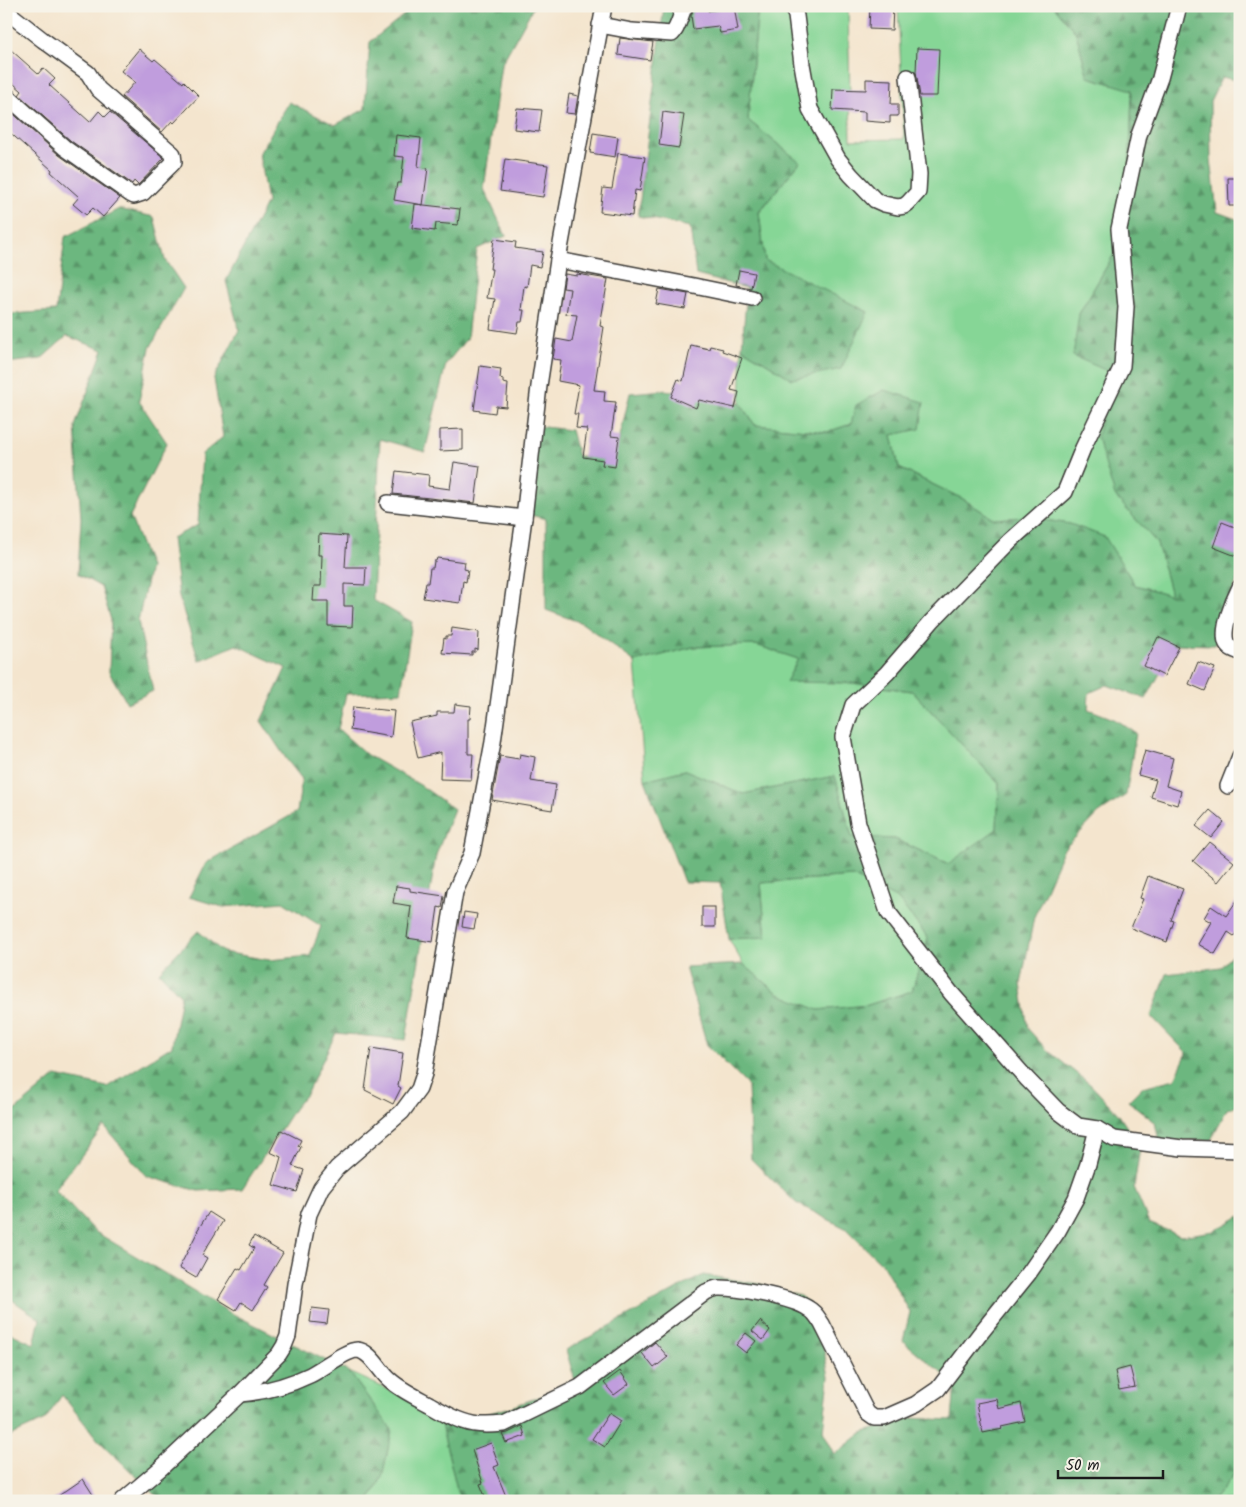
<svg xmlns="http://www.w3.org/2000/svg" width="1246" height="1507" viewBox="0 0 1246 1507" font-family="Kalam,sans-serif">
  <style>
    .grass { fill: #86d696; stroke: #517959 }
    .forest { fill: url(#forest-firs); stroke: #446a4e }
    .building { fill: #c09ddd }
    .lines { fill: none; stroke-linecap: round; stroke-linejoin: round }
    .minor-casing { stroke: #3c3a37; stroke-width: 18 }
    .minor { stroke: #fff; stroke-width: 15 }
  </style>
  <defs>
    <pattern id="forest-firs" width="22" height="20" patternUnits="userSpaceOnUse" patternTransform="scale(1.25)"><rect width="22" height="20" fill="#6cb77f"/><path d="M5 1l3.5 6h-7zM16 11l3.5 6h-7z" fill="#589467"/></pattern>
  </defs>
  <rect width="100%" height="100%" fill="#f7f3e8"/>
  <filter id="ink" filterUnits="userSpaceOnUse"><feTurbulence type="fractalNoise" baseFrequency=".02" numOctaves="2"/><feDisplacementMap in="SourceGraphic" scale="10" xChannelSelector="R" yChannelSelector="G"/><feConvolveMatrix kernelMatrix="1 2 1 2 8 2 1 2 1" color-interpolation-filters="sRGB"/></filter>
  <filter id="wash" filterUnits="userSpaceOnUse"><feTurbulence type="fractalNoise" baseFrequency=".0096" numOctaves="4" result="noise"/><feDisplacementMap in="SourceGraphic" scale="20" xChannelSelector="R" yChannelSelector="G"/><feGaussianBlur stdDeviation="1.12" result="paint"/><feColorMatrix in="noise" values="0 0 0 0 0 0 0 0 0 0 0 0 0 0 0 0 0 1.4 0 .05"/><feComposite in="paint" operator="in"/></filter>
  <g filter="url(#wash)">
    <rect width="100%" height="100%" fill="#f4e5ce"/>
    <g class="grass">
      <polygon points="758,6 848,6 851,140 904,139 898,6 1054,6 1076,33 1088,77 1132,89 1129,185 1114,254 1079,314 1112,373 1115,496 1157,543 1171,595 1135,585 1104,537 1070,524 1026,517 994,519 963,499 899,468 892,435 851,424 827,432 755,425 740,403 742,348 792,379 868,312 765,261 759,213 799,162 748,120"/>
      <polygon points="756,645 798,659 787,682 852,683 912,691 999,784 997,829 949,864 895,839 852,837 835,776 743,794 685,770 645,780 635,662 693,647"/>
      <polygon points="853,876 898,899 928,938 912,991 868,1005 818,1010 779,994 743,964 729,939 766,937 761,883"/>
      <polygon points="349,1372 438,1412 460,1501 369,1501 382,1477 392,1430"/>
      <polygon points="1240,1451 1240,1501 1213,1501 1235,1473"/>
    </g>
    <g class="forest">
      <polygon points="412,6 534,6 501,65 484,189 506,236 477,249 467,338 446,364 425,452 380,439 373,600 412,622 401,692 346,694 338,729 367,755 420,785 454,809 436,855 406,1040 336,1033 307,1093 294,1109 242,1189 198,1191 146,1176 104,1126 55,1190 94,1231 229,1312 349,1372 392,1430 382,1477 369,1501 162,1501 98,1440 62,1395 45,1420 6,1438 6,1331 34,1344 40,1319 6,1296 6,1118 56,1076 107,1087 172,1046 181,996 159,972 198,931 223,952 269,960 310,956 321,926 283,902 223,907 189,897 206,863 297,812 302,779 287,760 261,721 286,668 236,645 199,661 179,597 172,538 198,525 202,454 223,437 214,378 239,330 226,281 267,202 259,154 289,102 335,125 365,109 370,42 410,10"/>
      <polygon points="664,6 758,6 748,120 800,162 759,212 765,260 868,312 841,369 792,379 742,348 747,288 696,275 690,227 638,216"/>
      <polygon points="1054,6 1240,6 1240,81 1222,77 1210,101 1211,159 1217,212 1239,220 1240,223 1240,571 1215,645 1176,644 1146,699 1107,685 1089,693 1088,709 1114,719 1136,733 1126,795 1099,813 1063,850 1034,917 1021,984 1028,1029 1046,1049 1091,1085 1119,1115 1140,1148 1134,1187 1149,1223 1181,1236 1214,1231 1240,1216 1240,1451 1235,1473 1213,1501 460,1501 438,1412 469,1419 511,1407 576,1384 566,1350 703,1275 760,1284 800,1296 816,1309 829,1377 823,1431 835,1454 862,1433 909,1418 952,1420 955,1384 903,1341 910,1312 883,1265 845,1228 796,1203 751,1159 748,1086 707,1045 685,967 743,964 779,994 818,1010 868,1005 912,991 928,938 898,899 852,876 761,883 766,937 729,939 720,883 684,882 645,780 685,770 743,794 835,776 852,837 895,839 948,864 997,829 999,784 912,691 852,683 786,682 798,659 756,645 693,647 635,662 582,623 546,610 546,519 523,513 535,426 571,430 578,456 615,458 630,393 665,390 740,403 755,425 827,432 851,424 856,405 884,390 924,402 920,429 892,435 899,468 963,499 994,519 1026,517 1070,524 1105,537 1135,585 1171,595 1157,543 1115,496 1097,437 1112,373 1073,356 1079,314 1114,254 1129,185 1132,90 1088,77 1076,33"/>
      <polygon points="119,209 154,217 165,260 184,288 150,348 139,401 167,443 130,516 150,567 138,621 153,691 127,703 109,672 111,620 101,587 78,574 81,518 75,426 103,350 67,336 41,359 6,363 6,306 11,314 56,311 65,237"/>
      <polygon points="1240,946 1240,1104 1227,1109 1211,1140 1159,1141 1155,1122 1128,1101 1142,1087 1175,1079 1187,1053 1151,1016 1167,974 1221,967"/>
    </g>
    <g id="blocks">
      <g class="building">
        <polygon points="734,6 738,30 720,33 718,26 693,29 691,16 693,10 708,8 708,11"/>
        <polygon points="870,6 893,6 892,30 869,29"/>
        <polygon points="620,38 653,42 650,60 618,55"/>
        <polygon points="917,48 939,49 937,96 920,96 916,72"/>
        <polygon points="139,49 153,61 155,59 183,83 184,81 199,96 174,123 172,121 162,132 122,97 135,82 121,71"/>
        <polygon points="11,50 38,74 43,68 55,79 49,85 90,122 99,111 105,117 110,112 164,158 138,185 134,181 132,184 71,141 19,95 22,91 6,77 6,56"/>
        <polygon points="866,79 892,80 891,104 898,104 898,116 890,116 890,123 865,121 865,112 832,110 833,89 866,90"/>
        <polygon points="569,94 578,96 575,114 566,113"/>
        <polygon points="7,108 59,155 120,198 103,217 93,208 86,215 73,204 79,197 51,172 52,170 6,129"/>
        <polygon points="517,108 542,110 539,132 514,129"/>
        <polygon points="663,112 684,115 679,148 659,145"/>
        <polygon points="593,133 618,137 615,157 590,153"/>
        <polygon points="396,135 421,138 418,167 428,168 423,205 394,200 397,183 401,183 404,157 394,156"/>
        <polygon points="618,153 645,157 640,191 635,190 632,216 600,212 603,188 612,189"/>
        <polygon points="505,159 548,165 543,197 500,191"/>
        <polygon points="1228,178 1240,178 1240,206 1229,206"/>
        <polygon points="415,204 460,209 458,225 436,223 435,231 412,228"/>
        <polygon points="494,239 516,242 515,248 543,252 540,267 530,265 527,287 524,286 521,310 524,310 522,322 519,322 517,333 490,329 495,299 487,298 492,269 490,269"/>
        <polygon points="739,270 754,273 751,288 736,285"/>
        <polygon points="565,274 577,276 577,274 608,279 600,326 604,327 594,390 605,391 604,401 616,402 611,436 619,437 615,467 602,465 603,460 583,457 587,429 576,428 578,414 574,414 579,385 558,381 561,360 553,359 556,339 572,342 577,315 566,314 570,289 563,288"/>
        <polygon points="659,289 688,294 685,309 656,304"/>
        <polygon points="691,345 709,349 710,346 723,349 722,351 742,358 731,390 739,392 735,408 699,400 696,408 671,397 678,379 683,381"/>
        <polygon points="480,366 501,369 500,378 503,379 503,383 508,384 506,407 496,406 495,413 474,410"/>
        <polygon points="463,429 463,450 440,451 440,430"/>
        <polygon points="454,462 480,466 475,503 393,494 396,471 429,475 428,486 450,489"/>
        <polygon points="1222,522 1240,529 1240,547 1236,556 1213,547"/>
        <polygon points="319,534 347,536 345,567 366,567 365,585 344,584 344,606 353,606 352,627 328,626 328,601 313,601 314,586 321,586 322,555 318,555"/>
        <polygon points="437,558 465,562 464,569 468,570 466,582 463,581 460,603 423,598 426,583 428,583 430,568 433,568 434,561 436,561"/>
        <polygon points="452,628 479,632 478,650 475,649 475,652 472,652 472,655 442,653 444,638 446,639 446,636 451,636"/>
        <polygon points="1158,637 1179,647 1164,676 1144,666"/>
        <polygon points="1198,662 1215,668 1205,691 1189,684"/>
        <polygon points="455,704 471,706 470,719 468,719 468,754 473,754 471,780 440,779 441,752 418,758 410,722 437,716 437,712 454,712"/>
        <polygon points="353,707 394,711 391,737 350,730"/>
        <polygon points="1145,750 1173,758 1166,786 1181,791 1177,805 1151,797 1156,780 1138,775"/>
        <polygon points="520,754 535,757 531,781 556,785 552,810 492,800 500,756 519,759"/>
        <polygon points="1210,810 1224,822 1211,838 1196,826"/>
        <polygon points="1209,842 1234,862 1218,882 1193,861"/>
        <polygon points="1148,876 1183,889 1171,920 1174,921 1167,942 1131,928 1143,899 1140,898"/>
        <polygon points="396,886 410,888 410,891 444,896 442,908 438,907 433,942 407,938 411,906 393,903"/>
        <polygon points="1240,896 1240,926 1234,936 1228,932 1215,954 1198,944 1211,922 1204,918 1211,906 1226,916"/>
        <rect x="702" y="907" width="13" height="20"/>
        <polygon points="464,912 477,914 474,929 462,927"/>
        <polygon points="371,1048 403,1053 398,1086 401,1088 393,1104 365,1090"/>
        <polygon points="281,1130 301,1140 298,1146 301,1147 292,1166 304,1170 297,1192 273,1185 281,1157 270,1152"/>
        <polygon points="209,1212 223,1221 202,1255 207,1258 196,1278 179,1268 198,1231 197,1231"/>
        <polygon points="254,1236 283,1253 264,1285 267,1287 253,1310 241,1302 236,1310 218,1299 237,1268 241,1270 254,1248 249,1245"/>
        <polygon points="312,1308 329,1310 327,1324 310,1322"/>
        <polygon points="760,1321 770,1330 763,1340 752,1331"/>
        <polygon points="746,1333 756,1341 746,1353 736,1345"/>
        <polygon points="655,1342 668,1357 654,1368 642,1353"/>
        <polygon points="1130,1367 1135,1387 1119,1390 1115,1371"/>
        <polygon points="620,1371 629,1384 614,1395 604,1383"/>
        <polygon points="997,1399 999,1409 1021,1403 1025,1422 1002,1427 1003,1429 983,1433 977,1403"/>
        <polygon points="609,1413 621,1421 605,1447 592,1439"/>
        <polygon points="522,1426 525,1436 506,1443 502,1434 508,1433"/>
        <polygon points="491,1443 499,1465 494,1467 508,1501 487,1501 480,1484 483,1483 472,1450"/>
        <polygon points="83,1479 97,1501 51,1501"/>
      </g>
    </g>
  </g>
  <g filter="url(#ink)">
    <use href="#blocks" fill-opacity="0" stroke="#3c3a37" stroke-width="1"/>
    <g class="lines">
      <defs>
        <g id="minor">
          <polyline points="792,6 796,16 802,64 810,109 838,159 851,175 875,200 884,204 898,207 904,206 908,203 918,192 919,174 908,77"/>
          <polyline points="1179,6 1160,78 1139,135 1119,229 1126,307 1122,366 1083,448 1065,492 1010,541 932,621 887,673 853,705 843,737 858,823 888,912 951,993 1027,1079 1058,1111 1078,1126 1097,1129 1114,1139 1182,1148 1240,1150"/>
          <polyline points="6,11 43,40 88,73 98,89 173,154 174,162 143,193 134,196 130,194 65,148 6,95"/>
          <path d="M 600,25 L 632,31 L 672,34 C 679,27 680,15 685,6"/>
          <polyline points="558,260 694,286 752,298"/>
          <polyline points="388,503 524,518"/>
          <path d="M 1240,587 C 1234,599 1220,631 1227,644 C 1229,648 1235,650 1240,652"/>
          <polyline points="1228,786 1240,756"/>
          <path d="M 240,1394 C 265,1392 287,1386 310,1375 C 321,1370 346,1350 357,1350 C 371,1351 380,1372 390,1380 C 401,1390 416,1397 429,1404 C 443,1412 458,1421 474,1424 C 484,1426 494,1425 504,1424 L 580,1387 L 706,1292 C 710,1290 713,1289 717,1288 C 736,1287 794,1298 809,1309 C 815,1312 818,1318 822,1324 L 867,1413 L 874,1418 L 884,1418 L 916,1404 L 938,1389 L 979,1335 L 1029,1273 L 1058,1231 L 1076,1198 L 1088,1164 L 1097,1129"/>
          <polyline points="122,1501 161,1468 240,1394 279,1354 284,1346 288,1336 295,1284 309,1214 321,1188 337,1168 402,1112 419,1089 424,1074 455,892 472,853 493,742 524,518 539,386 558,260 604,6"/>
        </g>
      </defs>
      <use href="#minor" class="minor-casing"/>
      <use href="#minor" class="minor"/>
    </g>
  </g>
  <rect width="1246" height="1507" fill="none" stroke="#f7f3e8" stroke-width="25"/>
  <path d="M1058 1470v8h105v-8" fill="none" stroke="#1c1c1c" stroke-width="2.5"/>
  <text x="1066" y="1470" font-size="15" fill="#1c1c1c" stroke="#f7f3e8" stroke-width="4" paint-order="stroke">50 m</text>
</svg>
